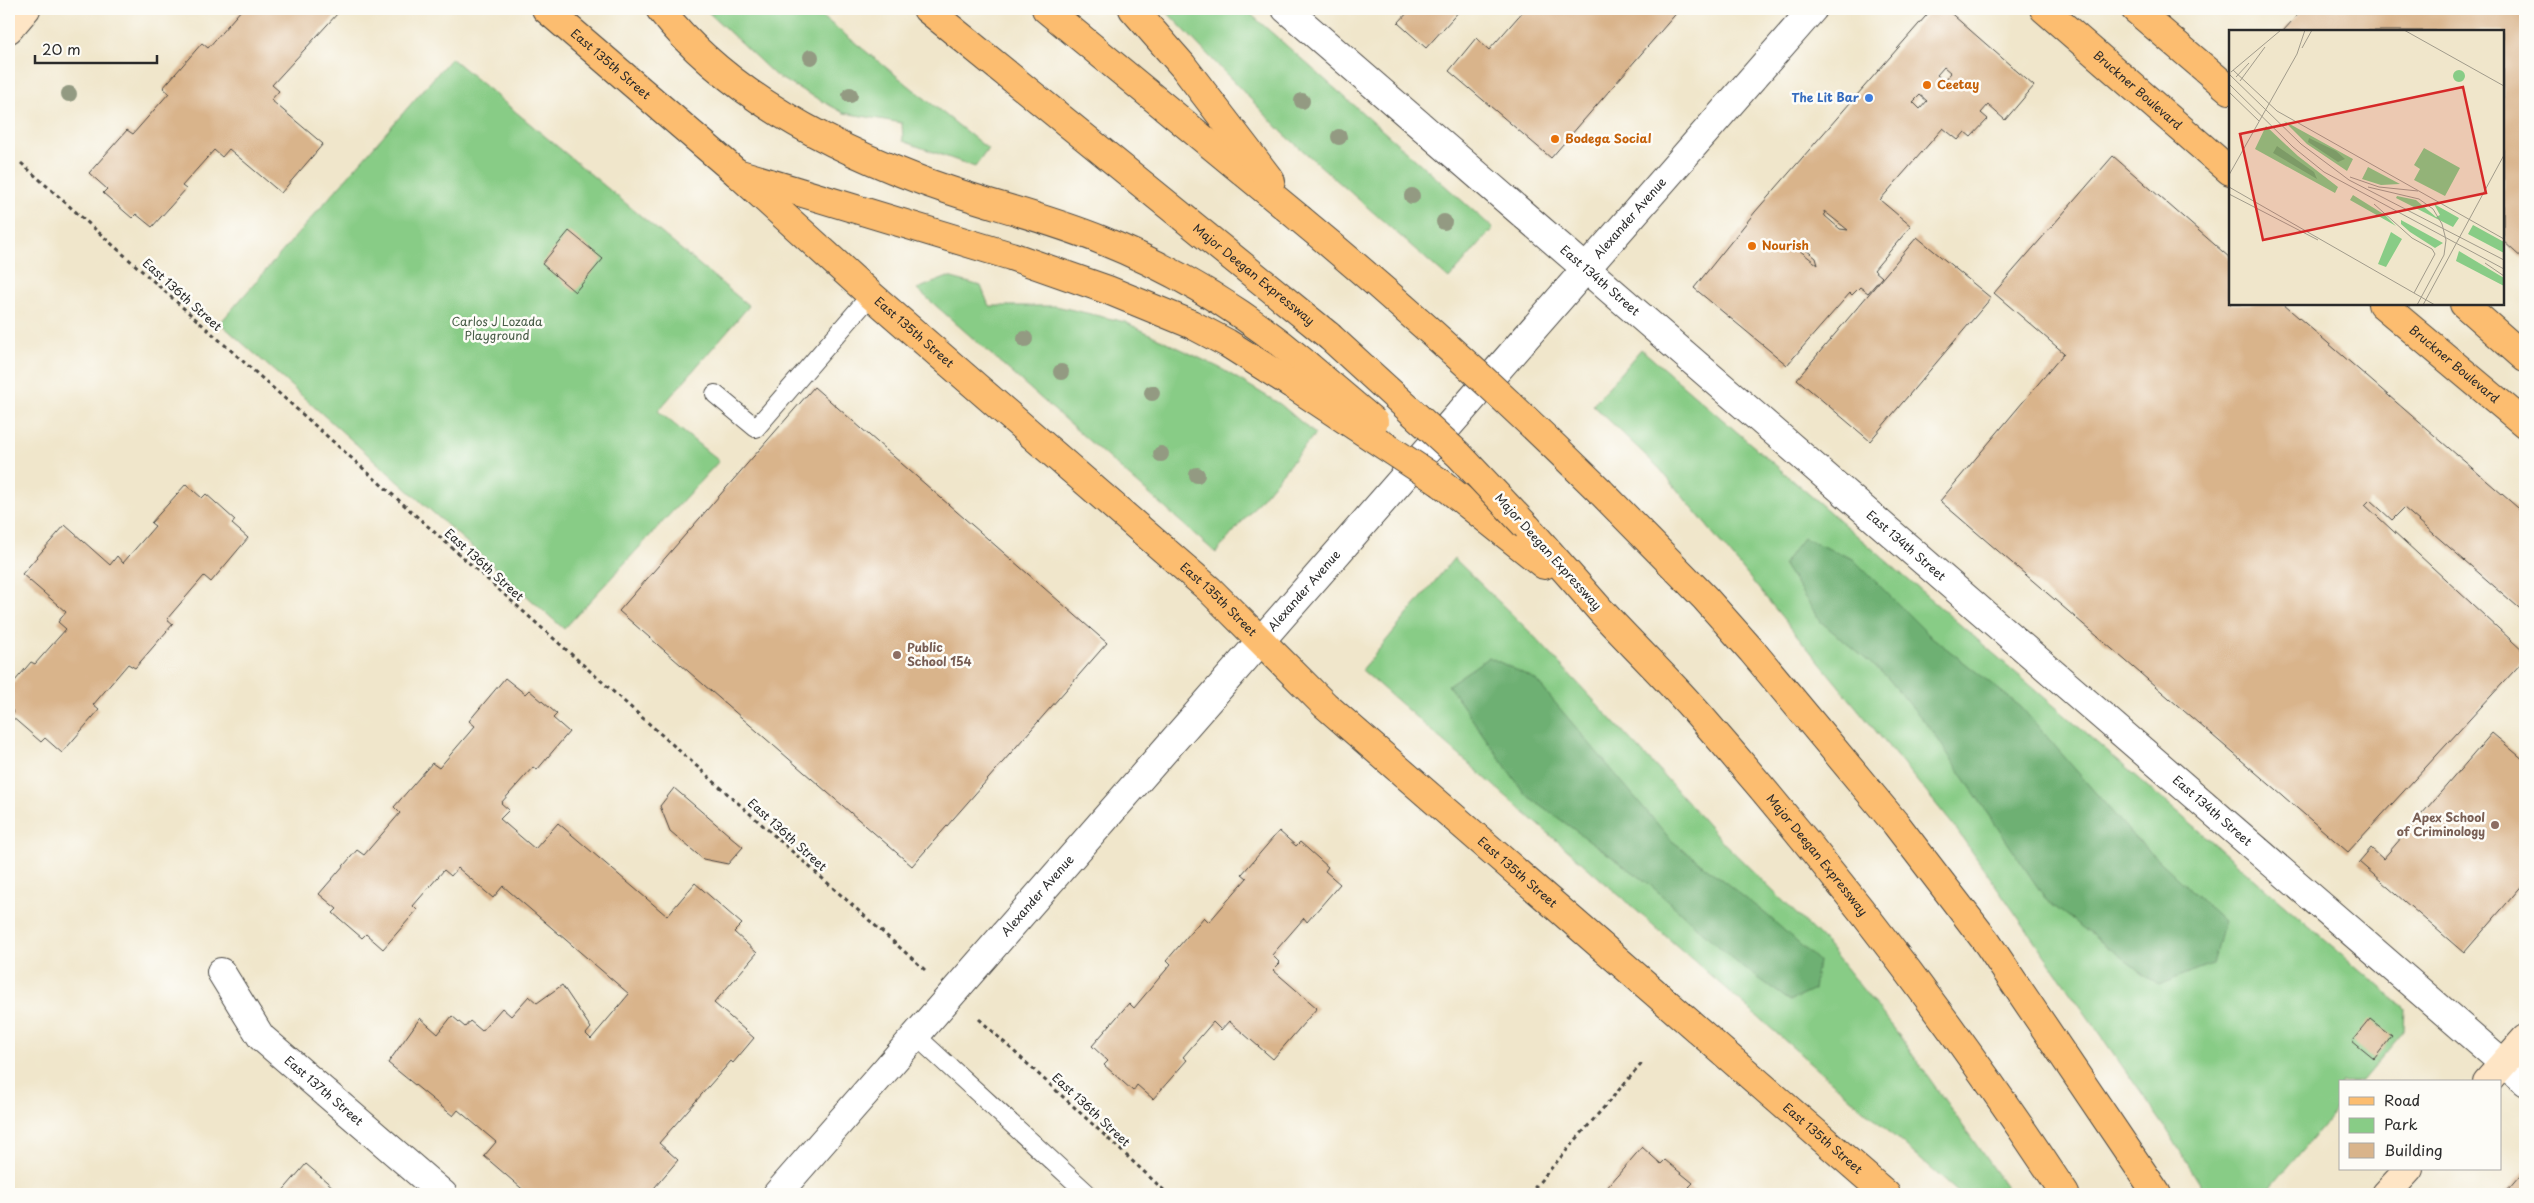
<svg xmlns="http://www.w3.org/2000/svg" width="2534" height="1203" viewBox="0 0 2534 1203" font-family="'Playpen Sans',sans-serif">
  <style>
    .green { fill: #88cc86; stroke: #5a7c58 }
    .forest { fill: #6eb073; stroke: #4c6e4f }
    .building { fill: #d9b48b; fill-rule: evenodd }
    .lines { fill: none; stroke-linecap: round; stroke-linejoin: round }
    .lane-casing { stroke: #494743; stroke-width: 20 }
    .street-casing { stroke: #494743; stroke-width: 30 }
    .secondary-casing { stroke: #494743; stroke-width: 30 }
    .primary-casing { stroke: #494743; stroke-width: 30 }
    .highway-casing { stroke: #494743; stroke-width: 30 }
    .path { stroke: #494743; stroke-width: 3; stroke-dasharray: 4 4; stroke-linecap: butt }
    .lane { stroke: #fff; stroke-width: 18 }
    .street { stroke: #fff; stroke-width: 28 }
    .secondary { stroke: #fee5c5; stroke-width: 28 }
    .primary { stroke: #fcbd6f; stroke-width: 28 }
    .highway { stroke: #fcbd6f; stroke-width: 28 }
    .highway-bridge-casing { stroke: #494743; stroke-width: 30; stroke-linecap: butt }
    .highway-bridge { stroke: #fcbd6f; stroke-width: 28 }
    .tree { fill: #939a82 }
    .food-dot { fill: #e8710a; stroke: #fdfcf7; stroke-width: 2 }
    .shop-dot { fill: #3f7fe0; stroke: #fdfcf7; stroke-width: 2 }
    .education-dot { fill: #8d6e63; stroke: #fdfcf7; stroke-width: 2 }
    .labels { text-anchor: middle; stroke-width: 5; stroke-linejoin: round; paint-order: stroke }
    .street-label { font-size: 12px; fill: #2b2b2b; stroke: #fdfcf7 }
    .food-label { font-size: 12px; font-weight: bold; fill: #c56008; stroke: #fdfcf7; text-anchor: start }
    .shop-label { font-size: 12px; font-weight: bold; fill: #366cbe; stroke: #fdfcf7; text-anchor: end }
    .park-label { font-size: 12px; fill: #475b46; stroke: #fdfcf7 }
    .education-label { font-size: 12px; font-weight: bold; fill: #785e54; stroke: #fdfcf7; text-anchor: start }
    .inset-road { fill: none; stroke: #a19b8b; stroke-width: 1 }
    .view { fill: #d62828; fill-opacity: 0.15; stroke: #d62828; stroke-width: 2.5 }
    .inset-edge { fill: none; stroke: #2b2b2b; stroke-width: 2.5 }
  </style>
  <rect width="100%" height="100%" fill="#fdfcf7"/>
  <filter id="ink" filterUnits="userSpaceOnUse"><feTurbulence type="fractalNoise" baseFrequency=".02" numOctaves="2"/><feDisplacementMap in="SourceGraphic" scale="10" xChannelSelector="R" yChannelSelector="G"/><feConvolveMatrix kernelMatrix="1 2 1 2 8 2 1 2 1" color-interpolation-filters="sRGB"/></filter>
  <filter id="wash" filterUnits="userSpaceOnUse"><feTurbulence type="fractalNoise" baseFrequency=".0096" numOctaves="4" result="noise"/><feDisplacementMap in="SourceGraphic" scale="20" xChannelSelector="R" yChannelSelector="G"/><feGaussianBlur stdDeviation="1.12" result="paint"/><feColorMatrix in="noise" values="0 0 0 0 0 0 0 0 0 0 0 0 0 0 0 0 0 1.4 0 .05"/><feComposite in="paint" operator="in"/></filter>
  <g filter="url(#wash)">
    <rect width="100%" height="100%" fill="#f0e6cb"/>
    <g class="green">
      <polygon points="705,9 813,9 988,149 975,167 903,141 902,123 844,113 776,76"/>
      <polygon points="1164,9 1245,9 1493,228 1449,279 1283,133"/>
      <polygon points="451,58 749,306 658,411 719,461 564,629 220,323"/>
      <polygon points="948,277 981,286 989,306 1056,306 1125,322 1220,368 1280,404 1315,434 1216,553 917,289"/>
      <polygon points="1641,349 2405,1009 2404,1031 2361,1082 2340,1082 2340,1106 2265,1194 2207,1194 2167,1130 1954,826 1660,469 1593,405"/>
      <polygon points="1454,558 1531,633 1656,767 1724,843 1824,941 1893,1027 2011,1194 1960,1194 1362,670"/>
    </g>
    <g class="forest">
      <polygon points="1803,538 1853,559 1928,634 2021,707 2134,837 2224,921 2212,964 2158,985 2047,901 1933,732 1886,676 1821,622 1783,564"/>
      <polygon points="1489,657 1535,679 1671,840 1767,915 1818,961 1814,990 1790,1001 1736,962 1648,883 1525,794 1448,685"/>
    </g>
    <g id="blocks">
      <g class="building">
        <polygon points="242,9 333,9 338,13 272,85 279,91 271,100 323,144 281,193 229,149 222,157 214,150 182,186 186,189 152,227 136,214 132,218 103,193 107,189 89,173 127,130 133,134 169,93 163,88 202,43 208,48"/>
        <polygon points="1411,9 1461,9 1426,48 1398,23"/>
        <polygon points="1525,9 1680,9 1551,158 1449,71 1476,38 1489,50"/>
        <path d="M 1932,9 L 1946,9 L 2034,86 L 2005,120 L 1988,105 L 1981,113 L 1988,119 L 1971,137 L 1965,132 L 1958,140 L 1943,128 L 1880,200 L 1911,226 L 1874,270 L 1882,277 L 1868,293 L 1860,287 L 1852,295 L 1850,293 L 1787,365 L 1694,288 L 1755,212 ZM 1944,67 L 1951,73 L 1944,81 L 1937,75 ZM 1920,95 L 1927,101 L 1920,109 L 1913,102 ZM 1824,211 L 1848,230 L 1840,229 L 1825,216 ZM 1800,245 L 1816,258 L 1818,265 L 1794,246 Z"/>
        <polygon points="2303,9 2525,9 2525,261 2503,241 2503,31 2283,31"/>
        <polygon points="2113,156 2230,258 2230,304 2283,304 2525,514 2525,613 2404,508 2392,520 2370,500 2365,505 2525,653 2525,659 2348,852 1940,501 2064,353 1994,293"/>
        <polygon points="569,231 603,259 575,292 542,264"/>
        <polygon points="1917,237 1991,298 1870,441 1797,379"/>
        <polygon points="814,387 1107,643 912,866 619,611"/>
        <polygon points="186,484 202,498 206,494 235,520 232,524 248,538 211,582 204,576 167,619 173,624 135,668 128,664 93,705 99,710 62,753 45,738 41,742 11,716 14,712 9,707 9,688 31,662 35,664 66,629 58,622 66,612 22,574 65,525 110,565 117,556 123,563 155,526 151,523"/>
        <polygon points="505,678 525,694 529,690 557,714 553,718 569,732 537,770 533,767 501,803 509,810 500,819 535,849 558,823 667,916 695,883 742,924 734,932 757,953 714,1003 754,1038 733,1063 731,1061 659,1143 678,1160 649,1194 528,1194 484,1156 496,1142 458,1110 453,1116 388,1063 420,1018 438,1034 452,1016 465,1027 470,1021 482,1031 502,1008 511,1016 529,996 537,1003 562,985 591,1028 586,1034 591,1039 629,994 503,886 493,898 458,868 451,876 444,870 413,906 417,910 383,949 366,934 362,938 333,913 337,909 319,894 357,850 364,855 400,813 394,807 432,763 439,768 475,726 469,721"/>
        <polygon points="2492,733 2525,761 2525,882 2464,953 2359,862 2371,848 2383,859"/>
        <polygon points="674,788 743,847 728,864 703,859 670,831 660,806"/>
        <polygon points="1279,831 1296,846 1300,842 1328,867 1325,871 1340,884 1307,922 1304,918 1272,955 1280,963 1273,970 1317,1008 1273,1059 1229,1021 1221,1030 1213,1022 1183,1057 1187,1060 1153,1099 1137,1085 1133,1091 1104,1065 1108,1061 1092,1046 1129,1003 1134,1008 1171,964 1167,960 1204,917 1209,922 1247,878 1242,874"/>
        <polygon points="2370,1019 2392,1036 2374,1059 2352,1041"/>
        <polygon points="1642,1147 1661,1164 1665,1160 1693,1183 1689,1187 1697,1194 1609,1194 1605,1190"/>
        <polygon points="306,1164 341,1194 280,1194"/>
        <polygon points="2525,1170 2525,1194 2504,1194 2508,1190"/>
      </g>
    </g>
  </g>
  <g filter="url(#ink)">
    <use href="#blocks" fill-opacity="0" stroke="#494743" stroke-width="1"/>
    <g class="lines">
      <defs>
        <g id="lane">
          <polyline points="715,394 756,428 871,295"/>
          <polyline points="915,1035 1088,1194"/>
        </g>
        <g id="street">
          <path id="s1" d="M 1286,9 L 2525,1082"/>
          <path id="s2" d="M 221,972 L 261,1037 L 443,1194"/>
          <path id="s3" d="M 777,1194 L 1813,9"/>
        </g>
        <g id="secondary">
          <polyline points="9,29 26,9"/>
          <polyline points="2487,1082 2525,1039"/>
          <polyline points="2386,1194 2409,1169"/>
        </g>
        <g id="primary">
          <path id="s4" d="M 546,9 L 737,173 L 871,295 L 1209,589 L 1325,705 L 1886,1194"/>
          <path id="s5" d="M 2044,9 L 2230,171"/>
          <polyline points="2135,9 2230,90"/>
          <path id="s6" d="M 2382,304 L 2525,424"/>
          <polyline points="2464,304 2525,358"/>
        </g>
        <g id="highway">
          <path d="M 660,9 C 723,90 820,142 915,178 C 976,202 1040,215 1101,240 C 1176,270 1245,312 1307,365"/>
          <path id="s7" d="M 927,9 L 1329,336"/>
          <polyline points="1046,9 1299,218"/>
          <polyline points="1133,9 1183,66 1271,181"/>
          <polyline points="737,173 1011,256 1108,290 1191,324 1227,343 1290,383"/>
          <polyline points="1441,483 1544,565"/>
          <polyline points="1601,492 1705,598 1752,651 1896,824 1988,944 2157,1194"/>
          <path id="s8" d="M 1527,527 C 1552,555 1576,583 1601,611 C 1636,649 1674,685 1707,724 C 1837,873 1957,1029 2065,1194"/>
        </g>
      </defs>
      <use href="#lane" class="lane-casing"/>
      <use href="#street" class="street-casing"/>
      <use href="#secondary" class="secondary-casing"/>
      <use href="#primary" class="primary-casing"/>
      <use href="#highway" class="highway-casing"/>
      <g class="path">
        <polyline points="21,163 925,970"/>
        <polyline points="979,1019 1168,1194"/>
        <polyline points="1529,1194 1644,1061"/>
      </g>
      <use href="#lane" class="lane"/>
      <use href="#street" class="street"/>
      <use href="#secondary" class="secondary"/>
      <use href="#primary" class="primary"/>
      <use href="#highway" class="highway"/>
      <defs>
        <g id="highway-bridge">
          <path d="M 1299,218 C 1404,305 1504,396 1601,492"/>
          <polyline points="1329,336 1459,455 1527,527"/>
          <polyline points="1307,365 1374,422"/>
          <polyline points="1290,383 1441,483"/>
        </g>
      </defs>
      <use href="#highway-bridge" class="highway-bridge-casing"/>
      <use href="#highway-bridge" class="highway-bridge"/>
    </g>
    <g class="tree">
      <circle cx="811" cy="57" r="8"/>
      <circle cx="69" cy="94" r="8"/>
      <circle cx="850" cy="95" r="8"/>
      <circle cx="1302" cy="101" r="8"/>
      <circle cx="1339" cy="137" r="8"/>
      <circle cx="1412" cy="196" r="8"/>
      <circle cx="1444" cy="222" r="8"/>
      <circle cx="1025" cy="339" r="8"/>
      <circle cx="1061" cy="372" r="8"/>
      <circle cx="1152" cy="393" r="8"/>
      <circle cx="1161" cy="454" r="8"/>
      <circle cx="1197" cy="475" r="8"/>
    </g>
  </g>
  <g class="food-dot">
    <circle cx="1927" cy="85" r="5"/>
    <circle cx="1555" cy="139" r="5"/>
    <circle cx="1752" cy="246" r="5"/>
  </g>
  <circle class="shop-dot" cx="1869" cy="98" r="5"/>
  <g class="education-dot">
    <circle cx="897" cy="655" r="5"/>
    <circle cx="2495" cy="825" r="5"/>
  </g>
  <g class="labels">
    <g class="street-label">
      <text dy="4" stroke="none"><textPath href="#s4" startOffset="85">East 135th Street</textPath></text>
      <text dy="4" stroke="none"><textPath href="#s5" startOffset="124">Bruckner Boulevard</textPath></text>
      <text dy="4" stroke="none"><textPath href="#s3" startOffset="1296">Alexander Avenue</textPath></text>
      <text dy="4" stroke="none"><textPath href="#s7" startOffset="421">Major Deegan Expressway</textPath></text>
      <text dy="4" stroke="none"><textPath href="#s1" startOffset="415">East 134th Street</textPath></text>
      <text transform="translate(182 295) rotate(42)" y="4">East 136th Street</text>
      <text dy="4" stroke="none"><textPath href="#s4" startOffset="490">East 135th Street</textPath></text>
      <text dy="4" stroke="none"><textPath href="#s6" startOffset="94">Bruckner Boulevard</textPath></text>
      <text dy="4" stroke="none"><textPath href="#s1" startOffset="820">East 134th Street</textPath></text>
      <text transform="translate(1548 552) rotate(48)" y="4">Major Deegan Expressway</text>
      <text transform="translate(484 565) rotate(42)" y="4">East 136th Street</text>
      <text dy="4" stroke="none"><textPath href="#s3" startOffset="801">Alexander Avenue</textPath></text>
      <text dy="4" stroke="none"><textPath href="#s4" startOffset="895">East 135th Street</textPath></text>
      <text dy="4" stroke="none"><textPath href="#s1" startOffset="1225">East 134th Street</textPath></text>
      <text transform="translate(787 835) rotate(42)" y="4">East 136th Street</text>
      <text dy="4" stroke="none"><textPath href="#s8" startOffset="438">Major Deegan Expressway</textPath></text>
      <text dy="4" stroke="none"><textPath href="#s4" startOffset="1300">East 135th Street</textPath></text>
      <text dy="4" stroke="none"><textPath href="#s3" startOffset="396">Alexander Avenue</textPath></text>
      <text dy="4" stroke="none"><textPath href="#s2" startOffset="159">East 137th Street</textPath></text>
      <text transform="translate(1091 1110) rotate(43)" y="4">East 136th Street</text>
      <text dy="4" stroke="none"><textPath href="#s4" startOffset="1705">East 135th Street</textPath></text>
    </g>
    <g class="food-label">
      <text x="1937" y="89">Ceetay</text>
      <text x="1565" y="143">Bodega Social</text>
      <text x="1762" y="250">Nourish</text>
    </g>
    <g class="shop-label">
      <text x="1859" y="102">The Lit Bar</text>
    </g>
    <g class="park-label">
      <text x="497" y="326">Carlos J Lozada<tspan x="497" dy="14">Playground</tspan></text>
    </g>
    <g class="education-label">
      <text x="907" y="652">Public<tspan x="907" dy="14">School 154</tspan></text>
      <text x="2485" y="822" text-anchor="end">Apex School<tspan x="2485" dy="14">of Criminology</tspan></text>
    </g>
  </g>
  <g transform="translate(2229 30)">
    <rect width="275" height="275" fill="#f0e6cb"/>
    <path d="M224 46a6 6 0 1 1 12 0a6 6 0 1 1-12 0ZM 55,91 L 124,129 L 118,141 L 78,114 ZM 37,96 L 69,126 L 109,157 L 106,163 L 26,119 ZM 195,118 L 231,138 L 216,166 L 185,150 L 191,139 L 185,135 ZM 139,137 L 171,154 L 152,155 L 133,149 ZM 124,165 L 156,185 L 167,196 L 121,170 ZM 168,166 L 187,170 L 207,187 L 211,185 L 205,174 L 230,188 L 224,197 L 167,168 ZM 172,190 L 214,213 L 206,218 L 181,202 L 172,194 ZM 244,195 L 275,212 L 275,223 L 239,204 ZM 162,202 L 173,209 L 157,237 L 149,234 ZM 230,221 L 275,248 L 275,256 L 227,231 Z" fill="#88cc86"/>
    <path d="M 80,108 L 107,121 L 116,129 L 109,132 L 79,112 ZM 48,116 L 85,142 L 88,149 L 44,123 Z" fill="#6eb073"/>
    <path class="inset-road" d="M 175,0 L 275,56M 73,18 L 83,0M 4,40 L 48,81 L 275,209M 2,42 L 52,0M 0,44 L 72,114 L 120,150 L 275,230M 7,47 L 20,33M 11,51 L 36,17M 0,54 L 64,117 L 95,142 L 275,239M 0,62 L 30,91M 0,145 L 68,24 L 76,0M 121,147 L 150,157 L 189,161M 0,157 L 206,275M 139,157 L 190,169 L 204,179 L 213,194 L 217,210 L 215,225 L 188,275M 0,164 L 89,210M 145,174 L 183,208M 183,208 L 203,219 L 206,224 L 185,263M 256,233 L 275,246M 194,275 L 275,125"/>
    <path class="view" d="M 234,57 L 257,163 L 34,210 L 11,104 Z"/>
    <rect width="275" height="275" class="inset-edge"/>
  </g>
  <rect width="2534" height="1203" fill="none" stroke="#fdfcf7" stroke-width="30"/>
  <rect x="2339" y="1080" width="162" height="90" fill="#fdfcf7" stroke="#a9a8a5"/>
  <rect x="2349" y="1097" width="25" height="8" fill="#fcbd6f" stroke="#a9a8a5"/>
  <text x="2384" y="1106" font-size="15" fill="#2b2b2b">Road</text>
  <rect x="2349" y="1118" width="25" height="15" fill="#88cc86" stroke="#a9a8a5"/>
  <text x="2384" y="1130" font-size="15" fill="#2b2b2b">Park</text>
  <rect x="2349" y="1143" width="25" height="15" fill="#d9b48b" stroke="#a9a8a5"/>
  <text x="2384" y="1156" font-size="15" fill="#2b2b2b">Building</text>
  <path d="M35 55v8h122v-8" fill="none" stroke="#2b2b2b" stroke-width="2.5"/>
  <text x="42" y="55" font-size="15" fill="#2b2b2b" stroke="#fdfcf7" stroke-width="4" paint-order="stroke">20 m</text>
</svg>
